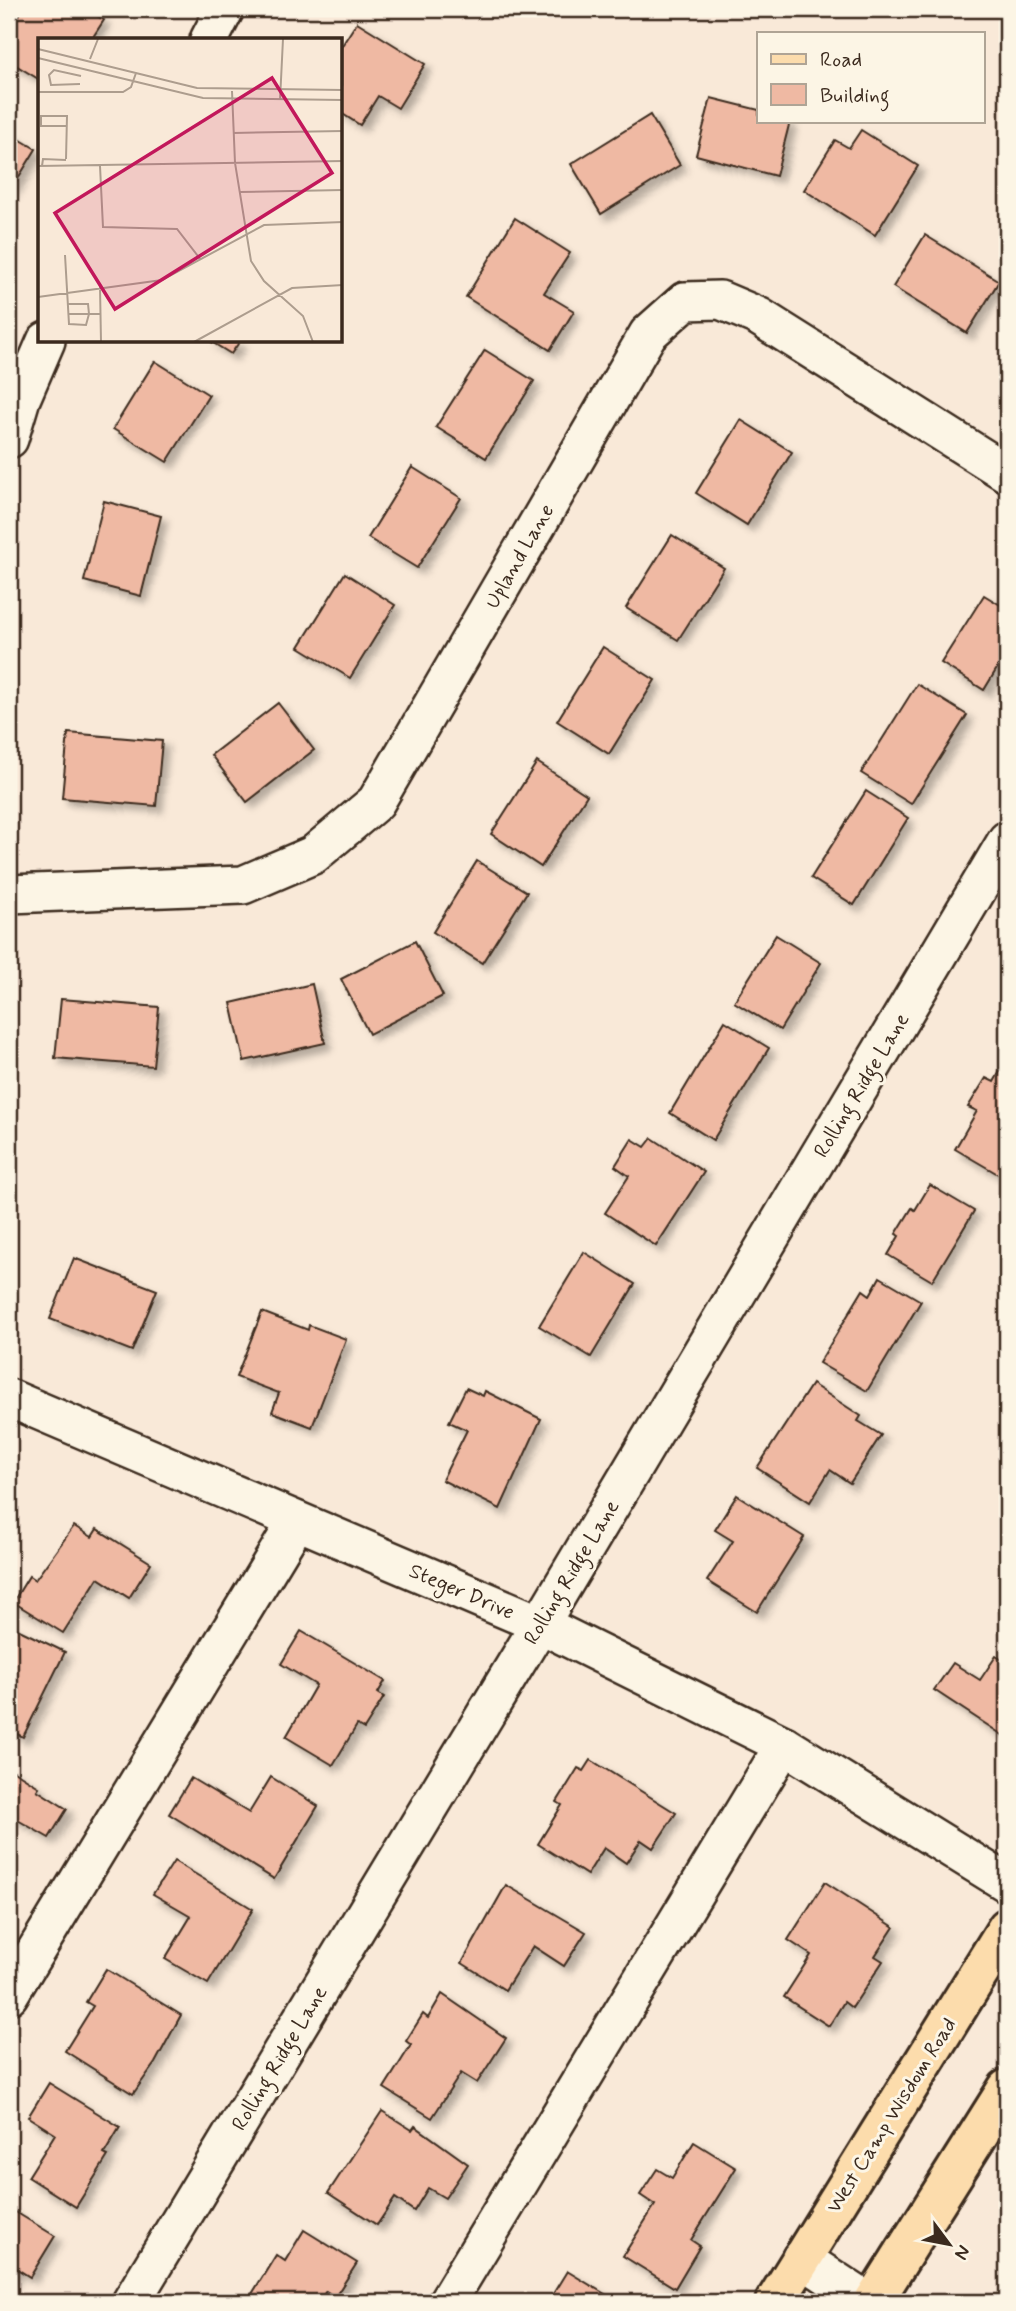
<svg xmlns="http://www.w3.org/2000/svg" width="1016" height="2311" viewBox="0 0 1016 2311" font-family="Mynerve,sans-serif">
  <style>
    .building { fill: #efb9a3; stroke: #3b2a1e; stroke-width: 2; filter: url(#shadow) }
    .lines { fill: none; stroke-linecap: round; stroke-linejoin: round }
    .minor-casing { stroke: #3b2a1e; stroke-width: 42 }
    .major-casing { stroke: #3b2a1e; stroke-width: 44 }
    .minor { stroke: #fcf5e5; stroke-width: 37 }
    .major { stroke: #fcdcac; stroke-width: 38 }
    .labels { text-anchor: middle; stroke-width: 6; stroke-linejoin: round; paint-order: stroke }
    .street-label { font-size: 21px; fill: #3b2a1e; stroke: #fcf5e5 }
    .inset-road { fill: none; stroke: #ad9d8e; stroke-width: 2 }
    .view { fill: #c2185b; fill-opacity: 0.15; stroke: #c2185b; stroke-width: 3.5 }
    .inset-edge { fill: none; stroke: #3b2a1e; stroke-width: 3.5 }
  </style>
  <defs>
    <filter id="shadow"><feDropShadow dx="6" dy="6" stdDeviation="3.5" flood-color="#0004"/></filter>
  </defs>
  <rect width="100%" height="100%" fill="#f9e9d8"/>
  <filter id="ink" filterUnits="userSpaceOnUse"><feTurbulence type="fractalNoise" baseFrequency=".0143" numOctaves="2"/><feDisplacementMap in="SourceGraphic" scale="14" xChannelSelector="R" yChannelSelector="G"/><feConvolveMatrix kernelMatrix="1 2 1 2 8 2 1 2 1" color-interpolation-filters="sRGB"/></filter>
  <g filter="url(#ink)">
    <g class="building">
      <polygon points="23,9 85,9 104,20 91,40 40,40 40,80 9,61 9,32"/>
      <polygon points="357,22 425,64 398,108 378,96 360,125 341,113 341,47"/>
      <polygon points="711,98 759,110 759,121 790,121 776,176 696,155"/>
      <polygon points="650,115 680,165 601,214 571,164"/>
      <polygon points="861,130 918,166 875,235 804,190 835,140 849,148"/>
      <polygon points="9,133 36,149 9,193"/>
      <polygon points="515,218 570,253 544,293 574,311 550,350 466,297"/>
      <polygon points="925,235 999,281 967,333 893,287"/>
      <polygon points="210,341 240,341 231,354"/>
      <polygon points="485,350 534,381 486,458 436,427"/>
      <polygon points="155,361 209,395 167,462 113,429"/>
      <polygon points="741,420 792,452 747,525 696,493"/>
      <polygon points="412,467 461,498 417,568 368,538"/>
      <polygon points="104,501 161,516 141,596 84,581"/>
      <polygon points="672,535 724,568 678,640 626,608"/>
      <polygon points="345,573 395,605 350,678 299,647"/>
      <polygon points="984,595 1007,609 1007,652 984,690 941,663"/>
      <polygon points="603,647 655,680 609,754 557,721"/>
      <polygon points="917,684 967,715 911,804 861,773"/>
      <polygon points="278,703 314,750 247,802 211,755"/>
      <polygon points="68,733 162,741 156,806 62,798"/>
      <polygon points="537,762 587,795 541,867 491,834"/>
      <polygon points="866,791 908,818 854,905 811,878"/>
      <polygon points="477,861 527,892 482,963 433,932"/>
      <polygon points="776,935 821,963 780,1030 734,1002"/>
      <polygon points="415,941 443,996 369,1034 341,979"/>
      <polygon points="312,984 325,1043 244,1061 231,1003"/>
      <polygon points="61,999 159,1007 153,1066 55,1058"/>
      <polygon points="725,1021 769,1048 713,1140 670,1113"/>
      <polygon points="1007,1059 1007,1171 1003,1177 955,1149 977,1111 968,1107 986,1078 994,1082"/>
      <polygon points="652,1138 704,1172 656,1246 605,1213 629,1176 615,1166 632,1139 645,1147"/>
      <polygon points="930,1185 974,1211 932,1281 888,1255 899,1236 896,1234 912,1208 915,1210"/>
      <polygon points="584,1252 635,1284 591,1357 539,1326"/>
      <polygon points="74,1258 157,1290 132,1351 50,1319"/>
      <polygon points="880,1277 921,1301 867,1391 819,1363 863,1290 870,1295"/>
      <polygon points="262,1312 308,1330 309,1325 346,1339 312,1427 272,1412 279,1393 236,1377"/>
      <polygon points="812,1384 861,1416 858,1421 881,1435 850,1483 830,1470 810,1502 757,1468"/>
      <polygon points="466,1388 483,1396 485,1391 541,1419 500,1509 442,1480 467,1430 449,1422"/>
      <polygon points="737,1495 804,1537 757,1612 707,1581 733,1541 715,1530"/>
      <polygon points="74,1526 92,1537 97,1529 151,1563 129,1598 98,1578 63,1633 13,1602 29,1576 35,1580"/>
      <polygon points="9,1625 65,1652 23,1737 9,1730"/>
      <polygon points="301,1631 385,1681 378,1693 384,1697 364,1729 357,1725 333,1765 286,1737 316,1685 281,1664"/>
      <polygon points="996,1656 1007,1663 1007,1738 934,1690 953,1663 980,1680"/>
      <polygon points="591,1760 676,1813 653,1848 641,1840 626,1863 604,1848 587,1875 538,1844 562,1805 557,1802 578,1768 584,1771"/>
      <polygon points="9,1768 39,1787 37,1790 67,1809 49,1838 9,1815"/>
      <polygon points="271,1777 318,1806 274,1879 169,1814 191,1778 249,1813"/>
      <polygon points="174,1861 253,1909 208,1984 165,1959 191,1916 153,1894"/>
      <polygon points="825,1882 894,1927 875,1956 883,1961 852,2008 844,2002 829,2026 784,1997 811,1955 788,1940"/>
      <polygon points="506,1885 586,1932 564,1966 533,1946 505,1990 462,1963"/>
      <polygon points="106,1969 181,2015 155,2063 133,2094 65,2051 93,2006 86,2002"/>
      <polygon points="442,1994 506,2038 477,2083 461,2073 432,2118 384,2088 411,2045 406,2041 423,2014 428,2018"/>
      <polygon points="49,2083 120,2127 104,2154 108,2156 76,2207 28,2177 55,2134 28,2117"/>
      <polygon points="382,2111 412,2130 415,2126 468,2164 445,2198 428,2188 414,2211 395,2198 377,2225 328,2193"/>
      <polygon points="694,2142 736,2168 691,2240 700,2246 675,2288 623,2256 655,2205 640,2195 657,2169 672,2178"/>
      <polygon points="9,2208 55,2236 30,2277 17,2269 9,2284"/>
      <polygon points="304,2230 357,2263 335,2297 326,2291 318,2302 247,2302 276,2255 285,2261"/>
      <polygon points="567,2271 618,2302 548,2302"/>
    </g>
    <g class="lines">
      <defs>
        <g id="minor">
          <polyline points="209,40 225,9"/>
          <polyline points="9,439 21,399 46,341"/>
          <polyline points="9,894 243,885 313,855 376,802 648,334 685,301 720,300 758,316 1007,473"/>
          <polyline points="9,1398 540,1624 784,1745 1007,1883"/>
          <polyline points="9,1995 297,1521"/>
          <polyline points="801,2258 868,2302"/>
          <polyline points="131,2302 540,1624 1007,840"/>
          <polyline points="447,2302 784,1745"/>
        </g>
        <g id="major">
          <polyline points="775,2302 1007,1928"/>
          <polyline points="873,2302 1007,2089"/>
        </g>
      </defs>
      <use href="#minor" class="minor-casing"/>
      <use href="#major" class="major-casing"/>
      <use href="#minor" class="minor"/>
      <use href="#major" class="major"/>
    </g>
  </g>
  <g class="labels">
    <g class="street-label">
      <text transform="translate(519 556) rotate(-60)" y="7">Upland Lane</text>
      <text transform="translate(861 1085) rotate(-59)" y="7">Rolling Ridge Lane</text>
      <text transform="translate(571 1572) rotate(-59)" y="7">Rolling Ridge Lane</text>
      <text transform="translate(462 1591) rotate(23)" y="7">Steger Drive</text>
      <text transform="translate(279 2058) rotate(-59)" y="7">Rolling Ridge Lane</text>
      <text transform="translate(891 2115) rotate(-58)" y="7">West Camp Wisdom Road</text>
    </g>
  </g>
  <g transform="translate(38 38)">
    <rect width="304" height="304" fill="#f9e9d8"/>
    <path class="inset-road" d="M 0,11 L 159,50 L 305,52M 0,20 L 165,60 L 305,62M 52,21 L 60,1M 42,46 L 13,47 L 11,37 L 16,32 L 43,38M 194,53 L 197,125 L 213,223 L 226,243 L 265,278 L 275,304M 0,54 L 85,54 L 93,49 L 98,35M 242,62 L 245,1M 195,95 L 305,93M 28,121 L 29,78 L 3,78 L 3,88 L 29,88M 0,128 L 305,123M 4,128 L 5,121 L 28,122M 62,128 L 65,189 L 139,191 L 163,222M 202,154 L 305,152M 27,217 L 31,286 L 48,287 L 51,276 L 62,276M 62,249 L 63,304M 0,259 L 124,242 L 226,187 L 305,184M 29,266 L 50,266 L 51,276 L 31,276M 156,304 L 254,250 L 305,247"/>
    <path class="view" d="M 234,40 L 294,135 L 77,271 L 17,175 Z"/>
    <rect width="304" height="304" class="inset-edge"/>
  </g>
  <rect width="1016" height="2311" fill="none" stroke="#fcf5e5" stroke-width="35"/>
  <rect x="18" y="18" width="981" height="2276" fill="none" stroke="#3b2a1e" stroke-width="2.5" filter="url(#ink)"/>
  <rect x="757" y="32" width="228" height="91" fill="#fcf5e5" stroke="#afa495" stroke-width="2"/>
  <rect x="771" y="54" width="35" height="10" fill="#fcdcac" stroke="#afa495" stroke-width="2"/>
  <text x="820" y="66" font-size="21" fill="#3b2a1e">Road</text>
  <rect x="771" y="84" width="35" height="21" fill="#efb9a3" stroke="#afa495" stroke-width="2"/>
  <text x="820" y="102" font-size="21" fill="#3b2a1e">Building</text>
  <g transform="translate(949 2244) rotate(122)" stroke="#fcf5e5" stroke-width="5" paint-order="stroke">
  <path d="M0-5L12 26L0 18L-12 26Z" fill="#3b2a1e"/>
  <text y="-10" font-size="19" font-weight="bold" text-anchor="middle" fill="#3b2a1e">N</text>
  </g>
</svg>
